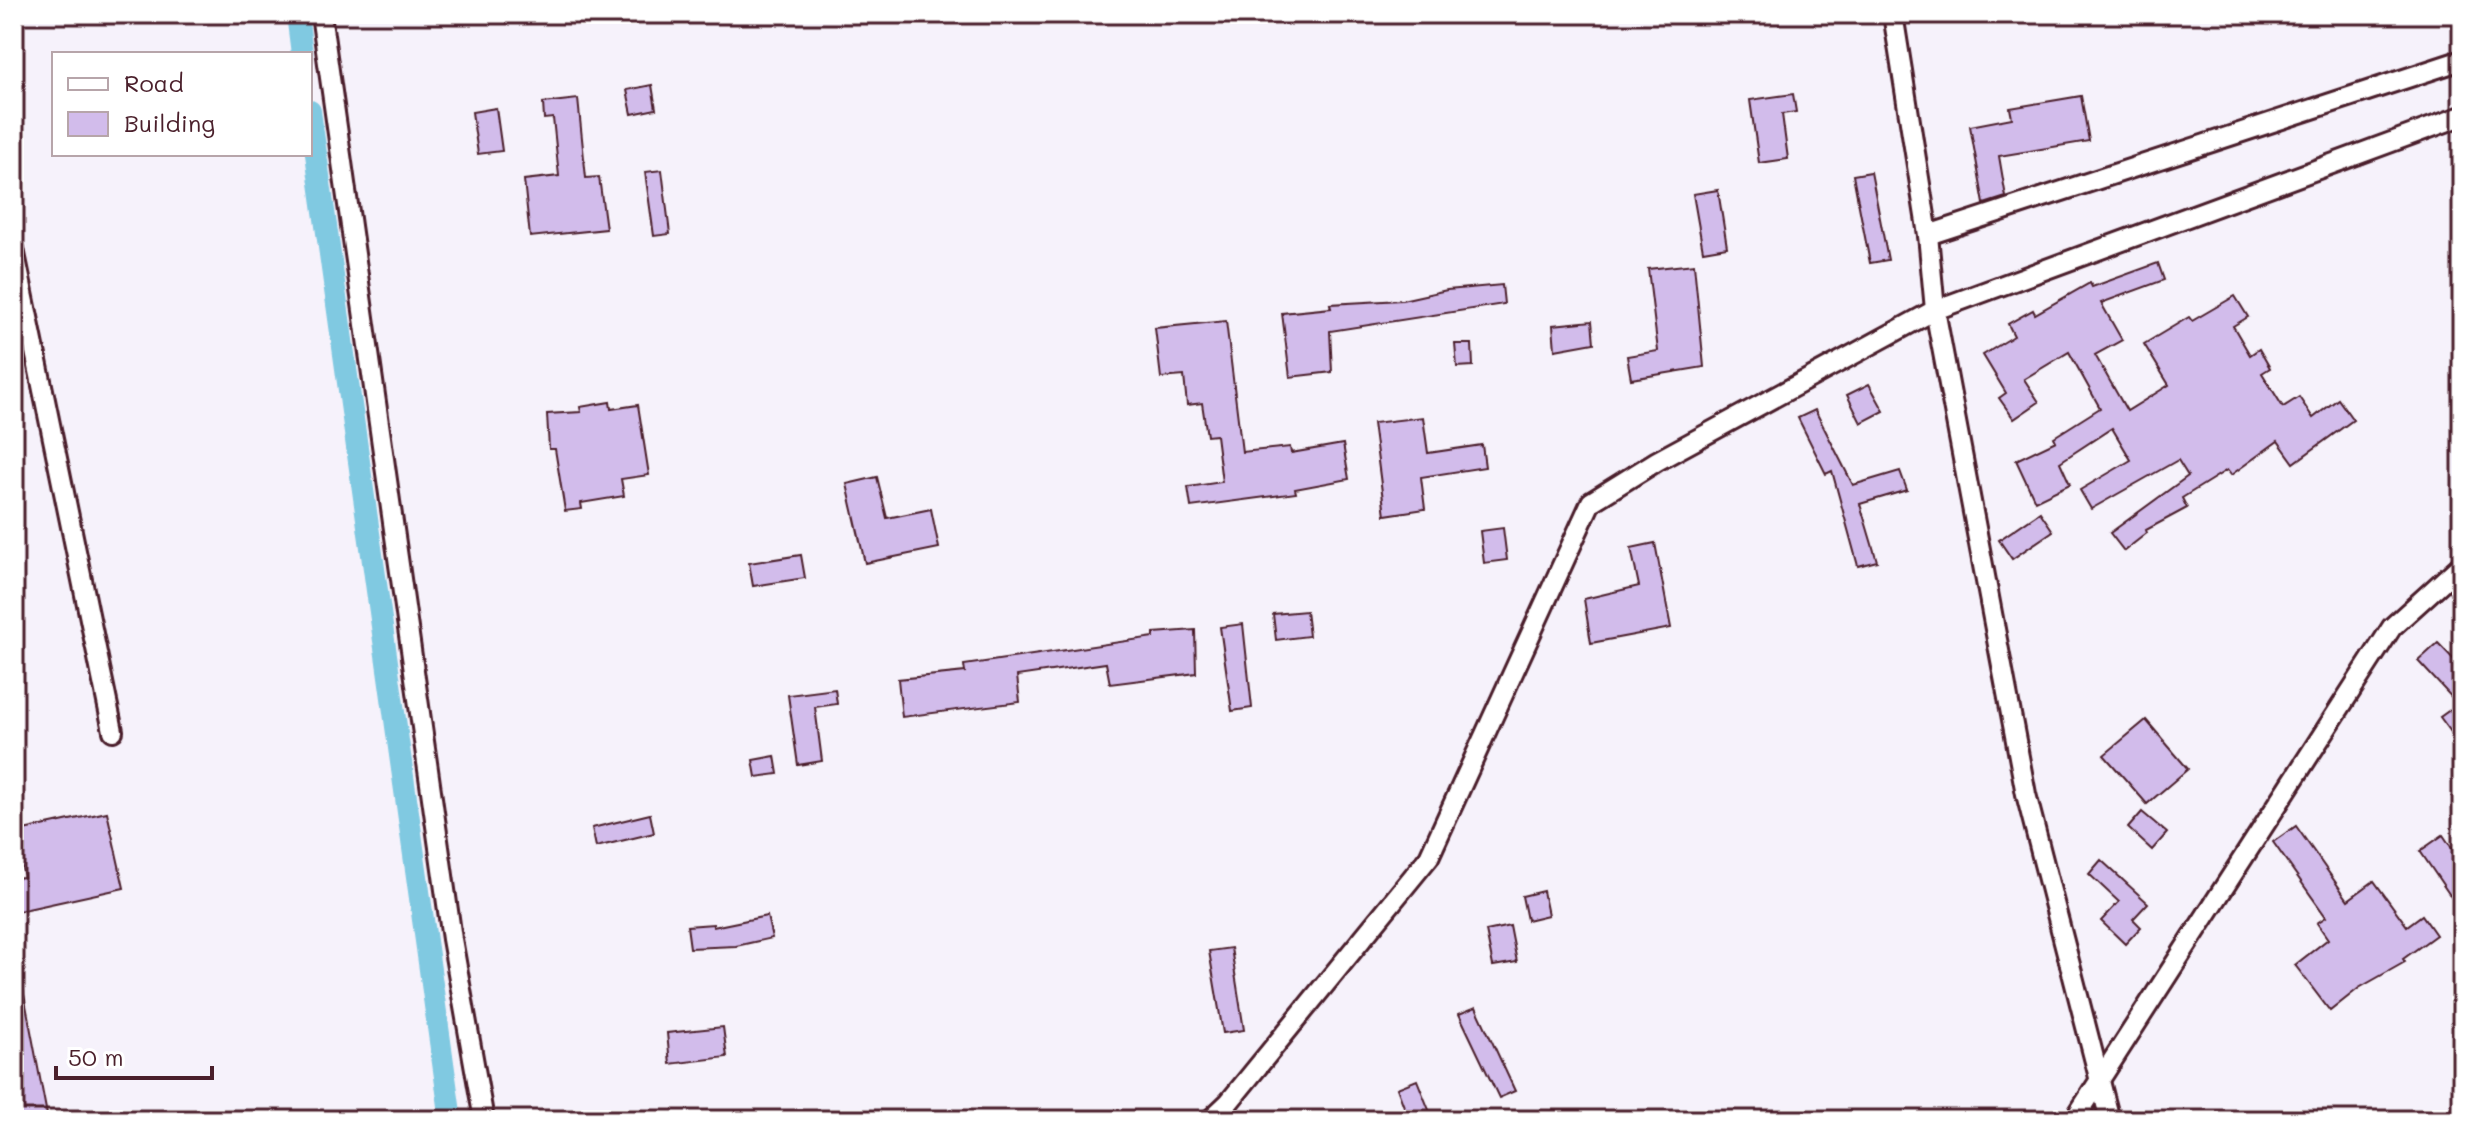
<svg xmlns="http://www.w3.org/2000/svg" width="2476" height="1134" viewBox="0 0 2476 1134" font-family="Mali,sans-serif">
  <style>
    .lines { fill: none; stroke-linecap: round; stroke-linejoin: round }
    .canal { stroke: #80c9e1; stroke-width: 22 }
    .building { fill: #d2bceb; stroke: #4a1f2b; stroke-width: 2 }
    .street-casing { stroke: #4a1f2b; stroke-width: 24 }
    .street { stroke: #fff; stroke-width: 18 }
  </style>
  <rect width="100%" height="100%" fill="#f6f2fb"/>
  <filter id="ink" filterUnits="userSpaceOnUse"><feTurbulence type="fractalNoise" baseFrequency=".0125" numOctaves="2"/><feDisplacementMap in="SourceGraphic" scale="16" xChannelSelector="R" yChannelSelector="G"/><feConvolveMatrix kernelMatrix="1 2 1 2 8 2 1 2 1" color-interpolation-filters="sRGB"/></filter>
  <g filter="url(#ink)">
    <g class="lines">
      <g class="canal">
        <polyline points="297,14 302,54"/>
        <polyline points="310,111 451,1120"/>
      </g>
    </g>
    <g class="building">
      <polygon points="652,85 656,109 632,114 627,90"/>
      <polygon points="1793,94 1796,112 1782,114 1788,159 1759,163 1750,100"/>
      <polygon points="2081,96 2089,141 1999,156 2006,197 1984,204 1970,126 2012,118 2010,108"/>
      <polygon points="578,99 586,178 599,177 606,229 530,237 524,180 559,176 553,118 544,119 543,103"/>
      <polygon points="496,108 502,151 478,154 472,112"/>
      <polygon points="662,170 670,234 654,236 645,172"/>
      <polygon points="1871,172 1888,260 1870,263 1853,175"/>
      <polygon points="1718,190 1727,247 1703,251 1693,194"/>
      <polygon points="2158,263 2164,280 2101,303 2122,340 2095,355 2127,411 2169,385 2144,344 2189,317 2192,321 2235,296 2248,317 2233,326 2250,355 2259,349 2270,368 2262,373 2283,407 2299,397 2313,418 2338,399 2353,420 2294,463 2278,441 2231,475 2227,470 2182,498 2187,508 2146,530 2147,533 2124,551 2110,533 2188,476 2178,460 2091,509 2080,490 2131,460 2112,428 2060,462 2070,484 2035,501 2016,460 2056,441 2054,437 2100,408 2069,352 2024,379 2039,402 2014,419 1999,398 2006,393 1983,355 2014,336 2008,324 2033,310 2035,314 2090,283 2092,287"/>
      <polygon points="1694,264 1704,367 1631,379 1627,356 1658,351 1648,269"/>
      <polygon points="1502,285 1504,304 1330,331 1332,372 1290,377 1282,313 1331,308 1330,304 1402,300 1447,290"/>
      <polygon points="1226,321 1242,452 1290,447 1291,453 1343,444 1349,479 1295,489 1296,493 1191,507 1188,487 1222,482 1216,435 1207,436 1202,403 1187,405 1184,376 1161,378 1155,328"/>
      <polygon points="1592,321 1594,343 1555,350 1553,325"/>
      <polygon points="1455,344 1472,344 1473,366 1457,367"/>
      <polygon points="1869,384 1884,411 1861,423 1847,395"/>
      <polygon points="610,402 611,409 638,405 649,475 621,479 624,496 581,503 582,509 565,511 555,449 549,449 547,414 581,412 580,407"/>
      <polygon points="1815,410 1853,485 1900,471 1907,490 1860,504 1877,561 1858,566 1832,471 1826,474 1798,418"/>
      <polygon points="1423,417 1428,453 1482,445 1485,467 1421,477 1425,509 1385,515 1373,423"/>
      <polygon points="877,477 887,518 931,509 939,548 865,563 847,484"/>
      <polygon points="2040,512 2053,531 2012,559 1999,540"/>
      <polygon points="1503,528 1507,560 1484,563 1480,531"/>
      <polygon points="1655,543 1671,628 1591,643 1584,599 1639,586 1631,548"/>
      <polygon points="801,555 805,578 753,586 749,563"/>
      <polygon points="1306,611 1309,636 1276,640 1273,614"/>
      <polygon points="1243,624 1252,708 1232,711 1220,627"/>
      <polygon points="1195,630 1196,673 1110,684 1106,663 1017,676 1020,702 902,717 898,679 965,672 964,665 1154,637 1154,633"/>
      <polygon points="2438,643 2462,668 2462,747 2440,717 2458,704 2418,661"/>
      <polygon points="835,689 837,704 815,707 822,761 798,765 788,695"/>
      <polygon points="2146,720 2188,769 2147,804 2104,755"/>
      <polygon points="775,756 778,774 756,777 753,760"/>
      <polygon points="107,812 124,888 14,912 14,878 24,877 14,832"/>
      <polygon points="2142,812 2167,833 2152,850 2128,828"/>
      <polygon points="650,814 654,833 596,847 592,828"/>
      <polygon points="2296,826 2348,900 2374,881 2407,926 2422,915 2436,935 2403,959 2405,962 2359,988 2330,1011 2295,965 2328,939 2317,923 2326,917 2273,842"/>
      <polygon points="2443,835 2462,863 2462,913 2420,851"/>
      <polygon points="2101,860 2148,903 2133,919 2141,927 2125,944 2101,921 2119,902 2089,874"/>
      <polygon points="1543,891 1548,915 1527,920 1522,896"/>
      <polygon points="767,916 772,938 736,946 690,948 687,926 713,924 713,927"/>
      <polygon points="1510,926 1517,962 1493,966 1486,931"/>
      <polygon points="1231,948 1244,1030 1223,1033 1209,951"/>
      <polygon points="14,984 22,984 48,1120 14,1120"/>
      <polygon points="1476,1007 1515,1091 1499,1098 1459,1014"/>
      <polygon points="723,1027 727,1057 670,1064 667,1033"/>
      <polygon points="1417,1080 1433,1120 1409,1120 1397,1088"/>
    </g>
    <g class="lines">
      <defs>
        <g id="street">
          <polyline points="321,14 452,939 484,1120"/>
          <polyline points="1893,14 1928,235 1935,310 2026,794 2110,1120"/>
          <polyline points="1928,235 2462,60"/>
          <polyline points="14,249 113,731"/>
          <polyline points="1210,1120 1229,1102 1429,857 1591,502 1657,461 1935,310 2462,116"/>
          <polyline points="2074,1120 2392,627 2462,564"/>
        </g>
      </defs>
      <use href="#street" class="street-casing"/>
      <use href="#street" class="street"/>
    </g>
  </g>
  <rect width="2476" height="1134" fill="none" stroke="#fff" stroke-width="48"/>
  <rect x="24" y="24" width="2428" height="1086" fill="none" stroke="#4a1f2b" stroke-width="3" filter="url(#ink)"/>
  <rect x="52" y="52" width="260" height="104" fill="#ffffff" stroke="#b7a5aa" stroke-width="2"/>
  <rect x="68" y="78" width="40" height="12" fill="#ffffff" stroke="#b7a5aa" stroke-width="2"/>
  <text x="124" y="92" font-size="24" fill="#4a1f2b">Road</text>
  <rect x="68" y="112" width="40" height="24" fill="#d2bceb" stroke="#b7a5aa" stroke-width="2"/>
  <text x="124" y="132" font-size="24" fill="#4a1f2b">Building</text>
  <path d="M56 1066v12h156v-12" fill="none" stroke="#4a1f2b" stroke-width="4"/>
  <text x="68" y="1066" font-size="24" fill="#4a1f2b" stroke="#ffffff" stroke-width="6" paint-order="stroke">50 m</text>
</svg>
